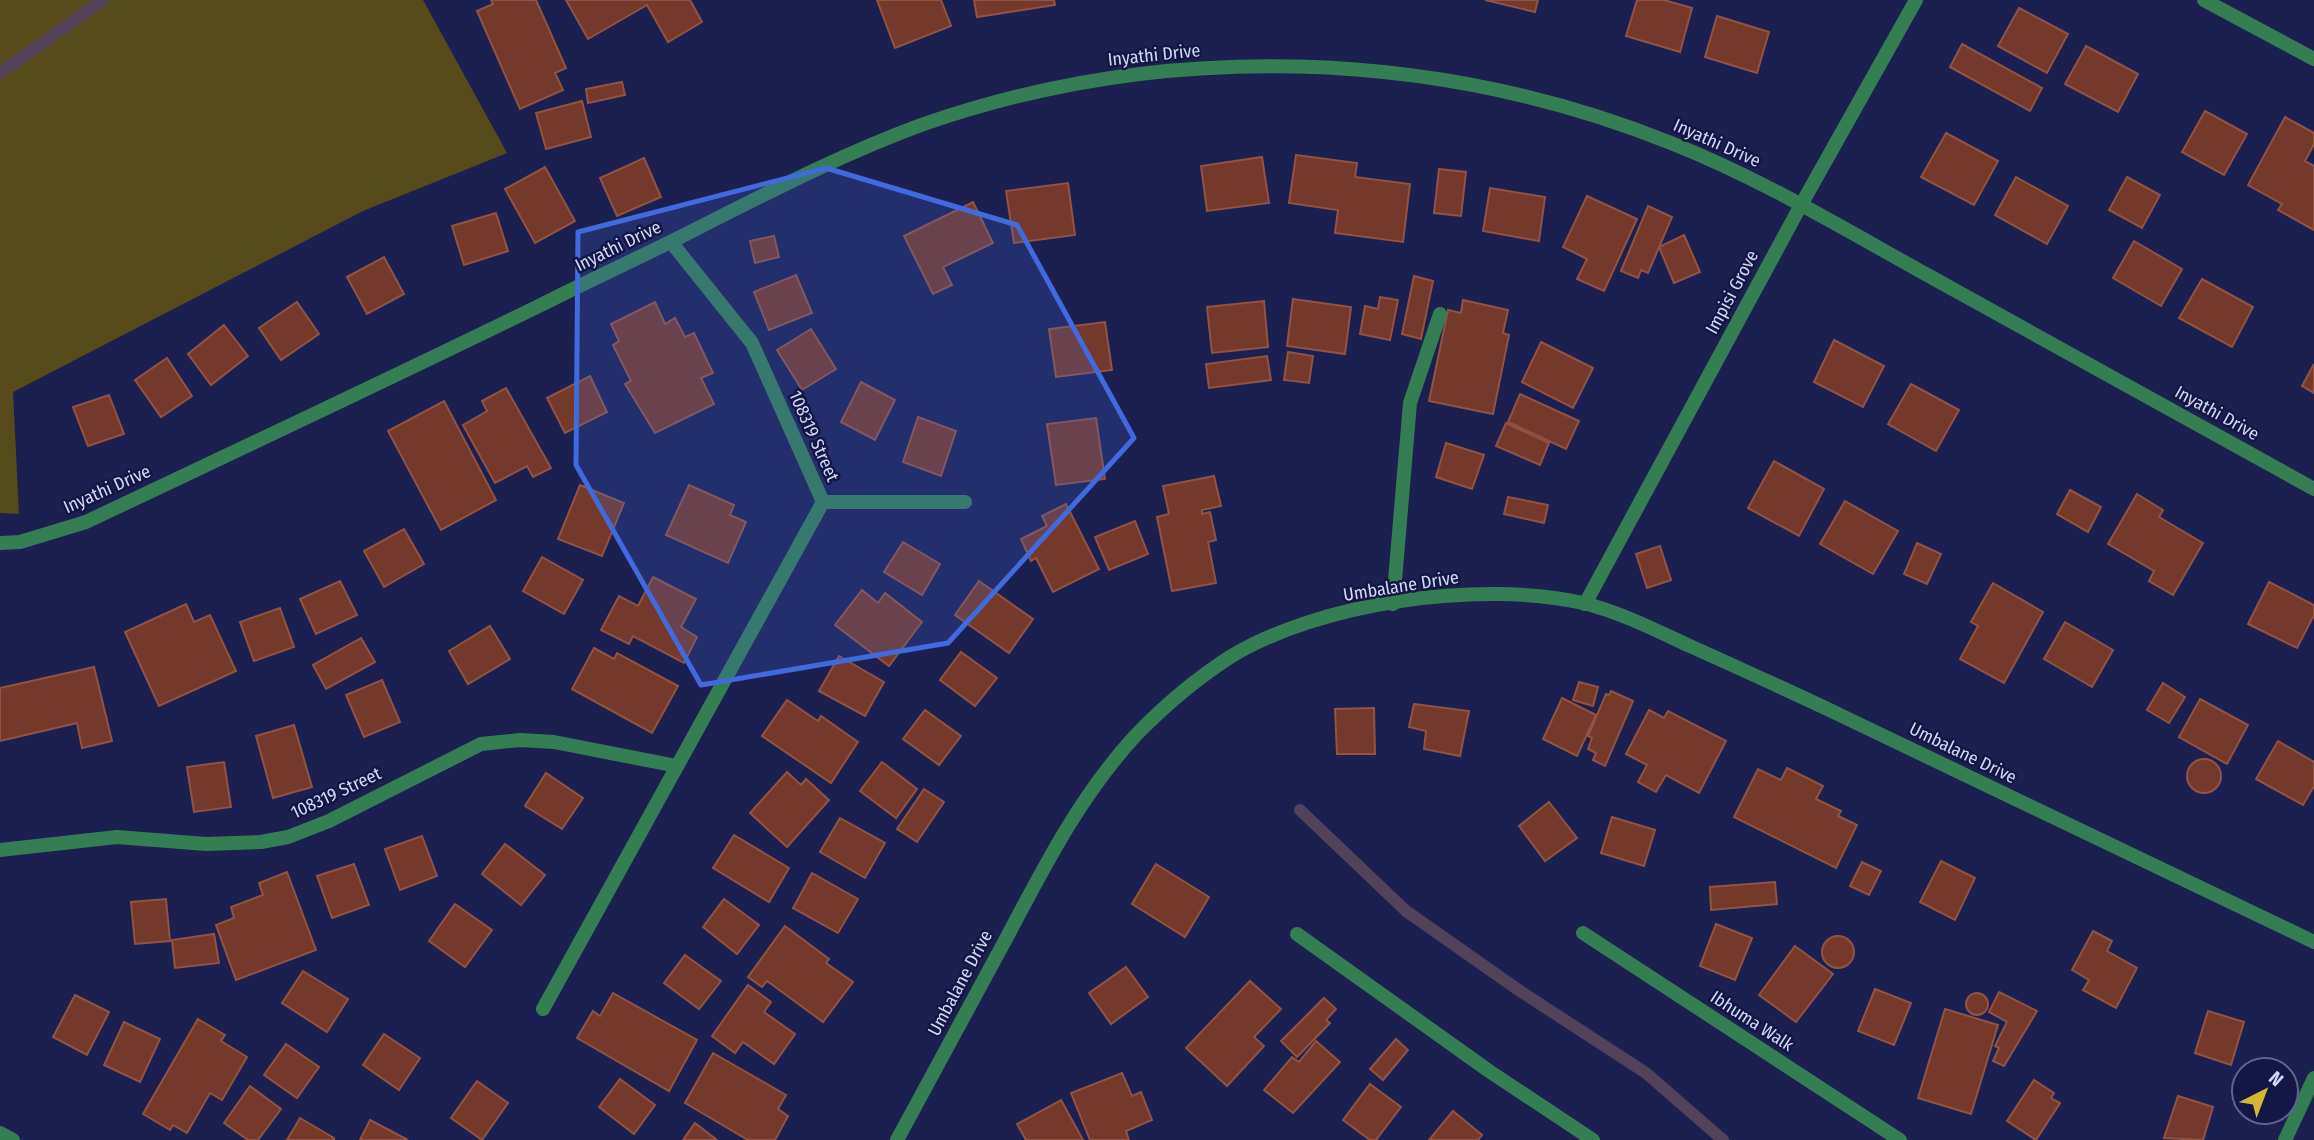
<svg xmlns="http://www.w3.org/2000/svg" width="2314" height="1140" viewBox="0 0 2314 1140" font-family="'Fira Sans Condensed',sans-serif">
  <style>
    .green { fill: #574b1c }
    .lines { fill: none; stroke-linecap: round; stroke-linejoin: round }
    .stream { stroke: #52425a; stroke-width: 12 }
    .building { fill: #74392a; stroke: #915343; stroke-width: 2 }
    .service { stroke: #357e53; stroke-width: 14 }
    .minor { stroke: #357e53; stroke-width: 14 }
    .marked { fill: #416ade; fill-opacity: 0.2; stroke: #416ade; stroke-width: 5; stroke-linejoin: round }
    .labels { text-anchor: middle; stroke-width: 5; stroke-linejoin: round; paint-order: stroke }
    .street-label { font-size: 18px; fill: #d1d8f7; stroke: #141645 }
  </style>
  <rect width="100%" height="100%" fill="#1c2050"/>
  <polygon class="green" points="0,0 423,0 507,153 363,211 13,392 19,514 0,513"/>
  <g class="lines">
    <g class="stream">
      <polyline points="0,73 103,0"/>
      <polyline points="1300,810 1406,911 1520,991 1646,1073 1723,1140"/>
    </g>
  </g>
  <g class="building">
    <polygon points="491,0 536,0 566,68 555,73 563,90 520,109 477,11 493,4"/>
    <polygon points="566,0 690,0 702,22 668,42 647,5 588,39"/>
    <polygon points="877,0 941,0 951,26 895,48"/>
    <polygon points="974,0 1054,0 1055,5 977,17"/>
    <polygon points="1485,0 1538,0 1535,12"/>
    <polygon points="1637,0 1664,0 1692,8 1680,52 1626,36"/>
    <polygon points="2019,8 2068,34 2047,73 1998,46"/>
    <polygon points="1717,16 1769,32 1757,73 1705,57"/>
    <polygon points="1962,44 2042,88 2030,111 1950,67"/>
    <polygon points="2086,46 2138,74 2118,112 2065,84"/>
    <polygon points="622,82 625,95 588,103 586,89"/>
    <polygon points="582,101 591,137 546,149 536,113"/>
    <polygon points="2205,111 2247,134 2224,175 2182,152"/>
    <polygon points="2285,117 2314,133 2314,144 2305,161 2314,166 2314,230 2278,210 2282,204 2248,185"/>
    <polygon points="1946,133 1998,161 1974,205 1921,177"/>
    <polygon points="1296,155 1357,163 1355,177 1410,184 1403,242 1335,233 1338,210 1289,203"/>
    <polygon points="1262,157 1269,203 1207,211 1201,166"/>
    <polygon points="644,158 661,197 617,216 600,178"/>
    <polygon points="545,167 575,221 535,243 505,189"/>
    <polygon points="1439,169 1466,172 1461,216 1434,213"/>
    <polygon points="2016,177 2068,206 2047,244 1995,215"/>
    <polygon points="2127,177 2160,195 2142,228 2109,210"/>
    <polygon points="1068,183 1075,235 1014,243 1006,191"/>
    <polygon points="1490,188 1545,197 1539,241 1483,231"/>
    <polygon points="1587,196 1637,219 1604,291 1577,279 1587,259 1563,247"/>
    <polygon points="973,202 993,243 943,267 952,285 933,294 904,236"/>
    <polygon points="1648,206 1672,217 1648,273 1641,270 1638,278 1621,271"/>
    <polygon points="496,213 508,251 464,265 452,226"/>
    <polygon points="1684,235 1700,272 1674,283 1659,247"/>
    <polygon points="774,236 779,257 755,263 750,241"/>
    <polygon points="2134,241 2182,269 2161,306 2113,278"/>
    <polygon points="384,257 404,294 367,314 347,277"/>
    <polygon points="796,275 812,313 769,330 754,292"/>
    <polygon points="1414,276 1433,281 1421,339 1402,334"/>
    <polygon points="2202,279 2253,307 2232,347 2179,318"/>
    <polygon points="1380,297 1398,300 1390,340 1360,334 1365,306 1378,309"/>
    <polygon points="1293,299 1351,307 1345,354 1287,346"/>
    <polygon points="1463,300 1508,310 1503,333 1509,335 1493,414 1429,401 1448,310 1461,313"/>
    <polygon points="1264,301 1268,347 1212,353 1207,307"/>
    <polygon points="297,302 319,334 281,360 259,328"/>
    <polygon points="655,302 665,324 675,318 685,337 694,333 713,373 701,378 714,404 655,433 625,384 631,381 613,345 619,341 611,324"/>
    <polygon points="1105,322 1112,370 1056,377 1049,329"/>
    <polygon points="224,325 248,356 211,385 188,354"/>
    <polygon points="811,329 836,369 802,390 777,350"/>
    <polygon points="1834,340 1884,366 1863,407 1814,382"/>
    <polygon points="1541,342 1593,368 1573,408 1522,382"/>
    <polygon points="1288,352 1313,356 1309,383 1284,380"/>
    <polygon points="1267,356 1271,380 1209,388 1206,364"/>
    <polygon points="167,358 192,396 161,417 135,380"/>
    <polygon points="2314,364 2314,393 2302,386"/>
    <polygon points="590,376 607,412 565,433 547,398"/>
    <polygon points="861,382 895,400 875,440 841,422"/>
    <polygon points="1911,384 1959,410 1936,451 1888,424"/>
    <polygon points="506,388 551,468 533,477 527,466 495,483 463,425 487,411 482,401"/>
    <polygon points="1520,394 1579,421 1566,449 1508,422"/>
    <polygon points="109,395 124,434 88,446 73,407"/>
    <polygon points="444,401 496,500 441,530 388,431"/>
    <polygon points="918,417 956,431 941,476 903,462"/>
    <polygon points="1096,418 1105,479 1056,485 1047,424"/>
    <polygon points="1506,423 1549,443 1540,465 1496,446"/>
    <polygon points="1446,443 1484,455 1472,489 1436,477"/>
    <polygon points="1774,461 1824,489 1799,536 1748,508"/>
    <polygon points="1214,476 1221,506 1202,510 1202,514 1210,512 1216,540 1208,542 1216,583 1172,591 1157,517 1169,514 1163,486"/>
    <polygon points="580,485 624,503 602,556 558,539"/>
    <polygon points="689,485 734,505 730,515 746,522 728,563 666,535"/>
    <polygon points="2070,490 2101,507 2088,532 2057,514"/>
    <polygon points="2137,494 2163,510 2159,517 2203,543 2173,595 2149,581 2154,571 2108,544"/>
    <polygon points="1508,497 1548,505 1544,523 1504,514"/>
    <polygon points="1845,501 1898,531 1873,574 1820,544"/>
    <polygon points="1066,504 1099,569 1053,592 1036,558 1031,561 1021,539 1047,526 1042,516"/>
    <polygon points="1135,521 1148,554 1109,570 1095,537"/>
    <polygon points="404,529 424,564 384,587 364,551"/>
    <polygon points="903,542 940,564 922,595 884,572"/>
    <polygon points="1917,543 1941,554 1927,584 1904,574"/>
    <polygon points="1660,546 1671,580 1647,588 1636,554"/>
    <polygon points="542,557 583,580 564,614 523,591"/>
    <polygon points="653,577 696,599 681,627 697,637 684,663 633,636 629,644 601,630 619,596 638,606"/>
    <polygon points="340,581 357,615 316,634 300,599"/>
    <polygon points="979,581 1033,619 1009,653 955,615"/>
    <polygon points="2269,582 2314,605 2314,615 2297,648 2248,624"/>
    <polygon points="1993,583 2043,612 2004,683 1960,659 1978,626 1971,622"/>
    <polygon points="862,590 878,603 885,593 922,622 889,666 835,625"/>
    <polygon points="186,604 194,622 210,615 236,671 159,706 125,632"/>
    <polygon points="280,608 294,647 254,661 240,622"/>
    <polygon points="2065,622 2113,650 2092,687 2044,659"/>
    <polygon points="490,626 510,659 468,684 449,651"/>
    <polygon points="361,638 375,662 326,689 313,665"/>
    <polygon points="594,648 614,659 617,653 678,686 652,733 572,689"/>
    <polygon points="961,652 997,678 975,706 940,680"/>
    <polygon points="839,656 884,682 865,716 819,691"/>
    <polygon points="94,667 112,741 82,748 77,723 0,741 0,688"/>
    <polygon points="382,680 400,722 364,737 346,695"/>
    <polygon points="1579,682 1598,687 1593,706 1573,700"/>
    <polygon points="2163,683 2185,697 2169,723 2147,710"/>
    <polygon points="1611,691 1633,701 1605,766 1593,760 1596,753 1588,749 1592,738 1588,736 1606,694 1609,695"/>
    <polygon points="1562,698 1596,715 1577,756 1543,739"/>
    <polygon points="2200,699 2248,725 2227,764 2179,737"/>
    <polygon points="787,700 818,721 821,716 858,742 831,783 762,736"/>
    <polygon points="1414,704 1469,711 1460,756 1424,749 1426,731 1409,727"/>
    <polygon points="1374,708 1375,754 1337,754 1335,709"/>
    <polygon points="925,710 961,736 939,765 903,739"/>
    <polygon points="1649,710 1664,718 1668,711 1726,741 1699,793 1666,775 1656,792 1638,782 1647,765 1626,754"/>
    <polygon points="294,725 312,787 273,798 256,736"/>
    <polygon points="2278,741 2314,762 2314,786 2303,805 2256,779"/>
    <circle cx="2204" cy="776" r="17"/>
    <polygon points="224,762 231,807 194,812 187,767"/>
    <polygon points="882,762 917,789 896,818 860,791"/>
    <polygon points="1787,768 1823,786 1816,799 1841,811 1838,816 1857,825 1836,868 1734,817 1758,769 1781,780"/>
    <polygon points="787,772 801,785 806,779 829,800 787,847 750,813"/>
    <polygon points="546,773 583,798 562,829 525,806"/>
    <polygon points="924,789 944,802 917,842 897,829"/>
    <polygon points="1549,802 1577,838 1545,861 1519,826"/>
    <polygon points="1612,817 1655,830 1644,866 1601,853"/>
    <polygon points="840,818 885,843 865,878 820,852"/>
    <polygon points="734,835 789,868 769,902 713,868"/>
    <polygon points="422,836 437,876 400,890 385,849"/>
    <polygon points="505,844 545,875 521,905 482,874"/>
    <polygon points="1941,861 1975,878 1955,920 1920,902"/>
    <polygon points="1862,862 1881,871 1869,895 1850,886"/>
    <polygon points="354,864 369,905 332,918 317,876"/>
    <polygon points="1156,864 1209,897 1185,937 1132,904"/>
    <polygon points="287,872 316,950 236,980 216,925 234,918 231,907 263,895 259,883"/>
    <polygon points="812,873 858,899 838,933 793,908"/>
    <polygon points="1775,882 1777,904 1711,910 1710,887"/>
    <polygon points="166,899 170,941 135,944 131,902"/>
    <polygon points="724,899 759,925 737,954 703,927"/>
    <polygon points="455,904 492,930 465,967 429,941"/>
    <polygon points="1716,924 1752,938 1735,980 1700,966"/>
    <polygon points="785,926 829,959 826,963 853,982 823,1022 767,981 762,987 748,977"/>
    <polygon points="2093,931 2112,941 2107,951 2137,968 2116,1008 2083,990 2089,980 2072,970"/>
    <polygon points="214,934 219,963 175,968 172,940"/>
    <circle cx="1838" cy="952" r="16"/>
    <polygon points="1795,946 1833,974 1796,1022 1759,995"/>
    <polygon points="685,955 721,981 699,1009 664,983"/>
    <polygon points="1126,967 1148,997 1111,1024 1089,993"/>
    <polygon points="303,971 348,999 327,1032 282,1003"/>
    <polygon points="1250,981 1281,1009 1254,1037 1264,1046 1227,1086 1186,1048"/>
    <polygon points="748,985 771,1002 764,1012 795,1034 774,1064 743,1042 735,1053 712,1036"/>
    <polygon points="1875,989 1911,1003 1894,1045 1858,1031"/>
    <polygon points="1999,992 2037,1011 2004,1066 1993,1061 1999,1048 1995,1046 2007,1022 1989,1012"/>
    <circle cx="1977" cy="1004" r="11"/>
    <polygon points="613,993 697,1040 669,1091 577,1038 593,1011 600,1016"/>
    <polygon points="75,995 109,1012 87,1055 53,1037"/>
    <polygon points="1324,998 1336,1009 1326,1020 1330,1023 1297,1057 1281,1041"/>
    <polygon points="1945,1009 1998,1025 1971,1114 1918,1098"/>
    <polygon points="2208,1011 2244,1022 2231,1065 2195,1053"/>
    <polygon points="198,1019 225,1035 221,1041 247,1057 222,1100 210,1093 187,1133 173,1125 170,1130 143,1114"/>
    <polygon points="124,1022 160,1039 140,1082 104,1065"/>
    <polygon points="384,1034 420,1058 399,1090 363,1065"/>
    <polygon points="1396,1039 1408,1050 1383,1080 1370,1069"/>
    <polygon points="1316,1041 1340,1062 1293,1113 1264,1090 1292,1057 1299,1062"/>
    <polygon points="286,1044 319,1067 297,1098 264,1075"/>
    <polygon points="713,1053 786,1095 778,1109 788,1116 775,1140 748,1140 685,1103"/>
    <polygon points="1122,1073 1132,1096 1141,1092 1152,1120 1126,1131 1129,1140 1090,1140 1071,1093"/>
    <polygon points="620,1079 655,1105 634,1134 599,1107"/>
    <polygon points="2034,1080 2054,1093 2051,1098 2060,1103 2036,1140 2007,1121"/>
    <polygon points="477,1081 508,1103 482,1140 451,1118"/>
    <polygon points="1370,1084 1401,1107 1376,1140 1370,1140 1343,1120"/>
    <polygon points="250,1086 281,1109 258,1140 248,1140 224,1123"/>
    <polygon points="2178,1096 2213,1107 2203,1140 2164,1138"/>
    <polygon points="1061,1100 1083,1140 1026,1140 1017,1124"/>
    <polygon points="1453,1111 1482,1135 1478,1140 1429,1140"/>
    <polygon points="300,1118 334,1138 334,1140 287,1140"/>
    <polygon points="370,1120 408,1140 360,1140"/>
    <polygon points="695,1123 717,1140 683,1140"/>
  </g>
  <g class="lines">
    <polyline class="service" points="1393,604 1410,403 1440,314"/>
    <g class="minor">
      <polyline points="2204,0 2314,59"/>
      <polyline points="823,502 965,502"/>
      <path d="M 0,543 L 20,542 L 86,522 C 240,449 394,377 547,302 C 598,276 650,253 700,227 C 773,190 845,153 921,125 C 1163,40 1434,48 1671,143 C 1762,179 1846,230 1931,277 C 2058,347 2186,418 2314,489"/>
      <polyline points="1585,604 1801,205 1916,0"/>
      <polyline points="0,850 117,837 206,844 261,842 288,837 329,821 481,744 520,740 554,742 677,766"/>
      <polyline points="1583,933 1900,1140"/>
      <polyline points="1297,934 1489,1071 1593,1140"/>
      <polyline points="543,1009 823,502 752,343 671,242"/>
      <polyline points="0,1133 13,1140"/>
      <path d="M 897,1140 C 934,1072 970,1005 1007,937 C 1044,867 1080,796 1135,736 C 1163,707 1196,679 1230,657 C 1320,602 1480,580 1583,603 C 1620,612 1655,630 1690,646 C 1741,669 1792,692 1842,716 C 2000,792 2157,867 2314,942"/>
      <polyline points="2285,1140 2314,1078"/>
    </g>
  </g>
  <path class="marked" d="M 826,168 L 1017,225 L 1134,438 L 948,643 L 701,685 L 576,465 L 578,232 Z"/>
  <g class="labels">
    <g class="street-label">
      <text transform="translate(1154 55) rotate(-6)" y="6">Inyathi Drive</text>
      <text transform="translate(1717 143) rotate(24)" y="6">Inyathi Drive</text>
      <text transform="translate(618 246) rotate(-26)" y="6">Inyathi Drive</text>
      <text transform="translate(1732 292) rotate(-62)" y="6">Impisi Grove</text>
      <text transform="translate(2217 413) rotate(29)" y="6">Inyathi Drive</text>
      <text transform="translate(814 436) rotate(66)" y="6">108319 Street</text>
      <text transform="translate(107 489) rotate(-24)" y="6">Inyathi Drive</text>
      <text transform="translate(1401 586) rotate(-9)" y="6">Umbalane Drive</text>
      <text transform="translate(1963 753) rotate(26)" y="6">Umbalane Drive</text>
      <text transform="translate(336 793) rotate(-25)" y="6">108319 Street</text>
      <text transform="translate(960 983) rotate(-62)" y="6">Umbalane Drive</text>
      <text transform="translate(1752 1021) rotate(33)" y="6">Ibhuma Walk</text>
    </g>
  </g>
  <g transform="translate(2265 1091) rotate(42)"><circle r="33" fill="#141645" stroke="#60648c" stroke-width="2"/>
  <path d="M0-5L12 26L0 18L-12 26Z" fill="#d4b635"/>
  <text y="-10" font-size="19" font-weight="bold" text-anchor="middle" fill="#d1d8f7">N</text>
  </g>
</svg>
